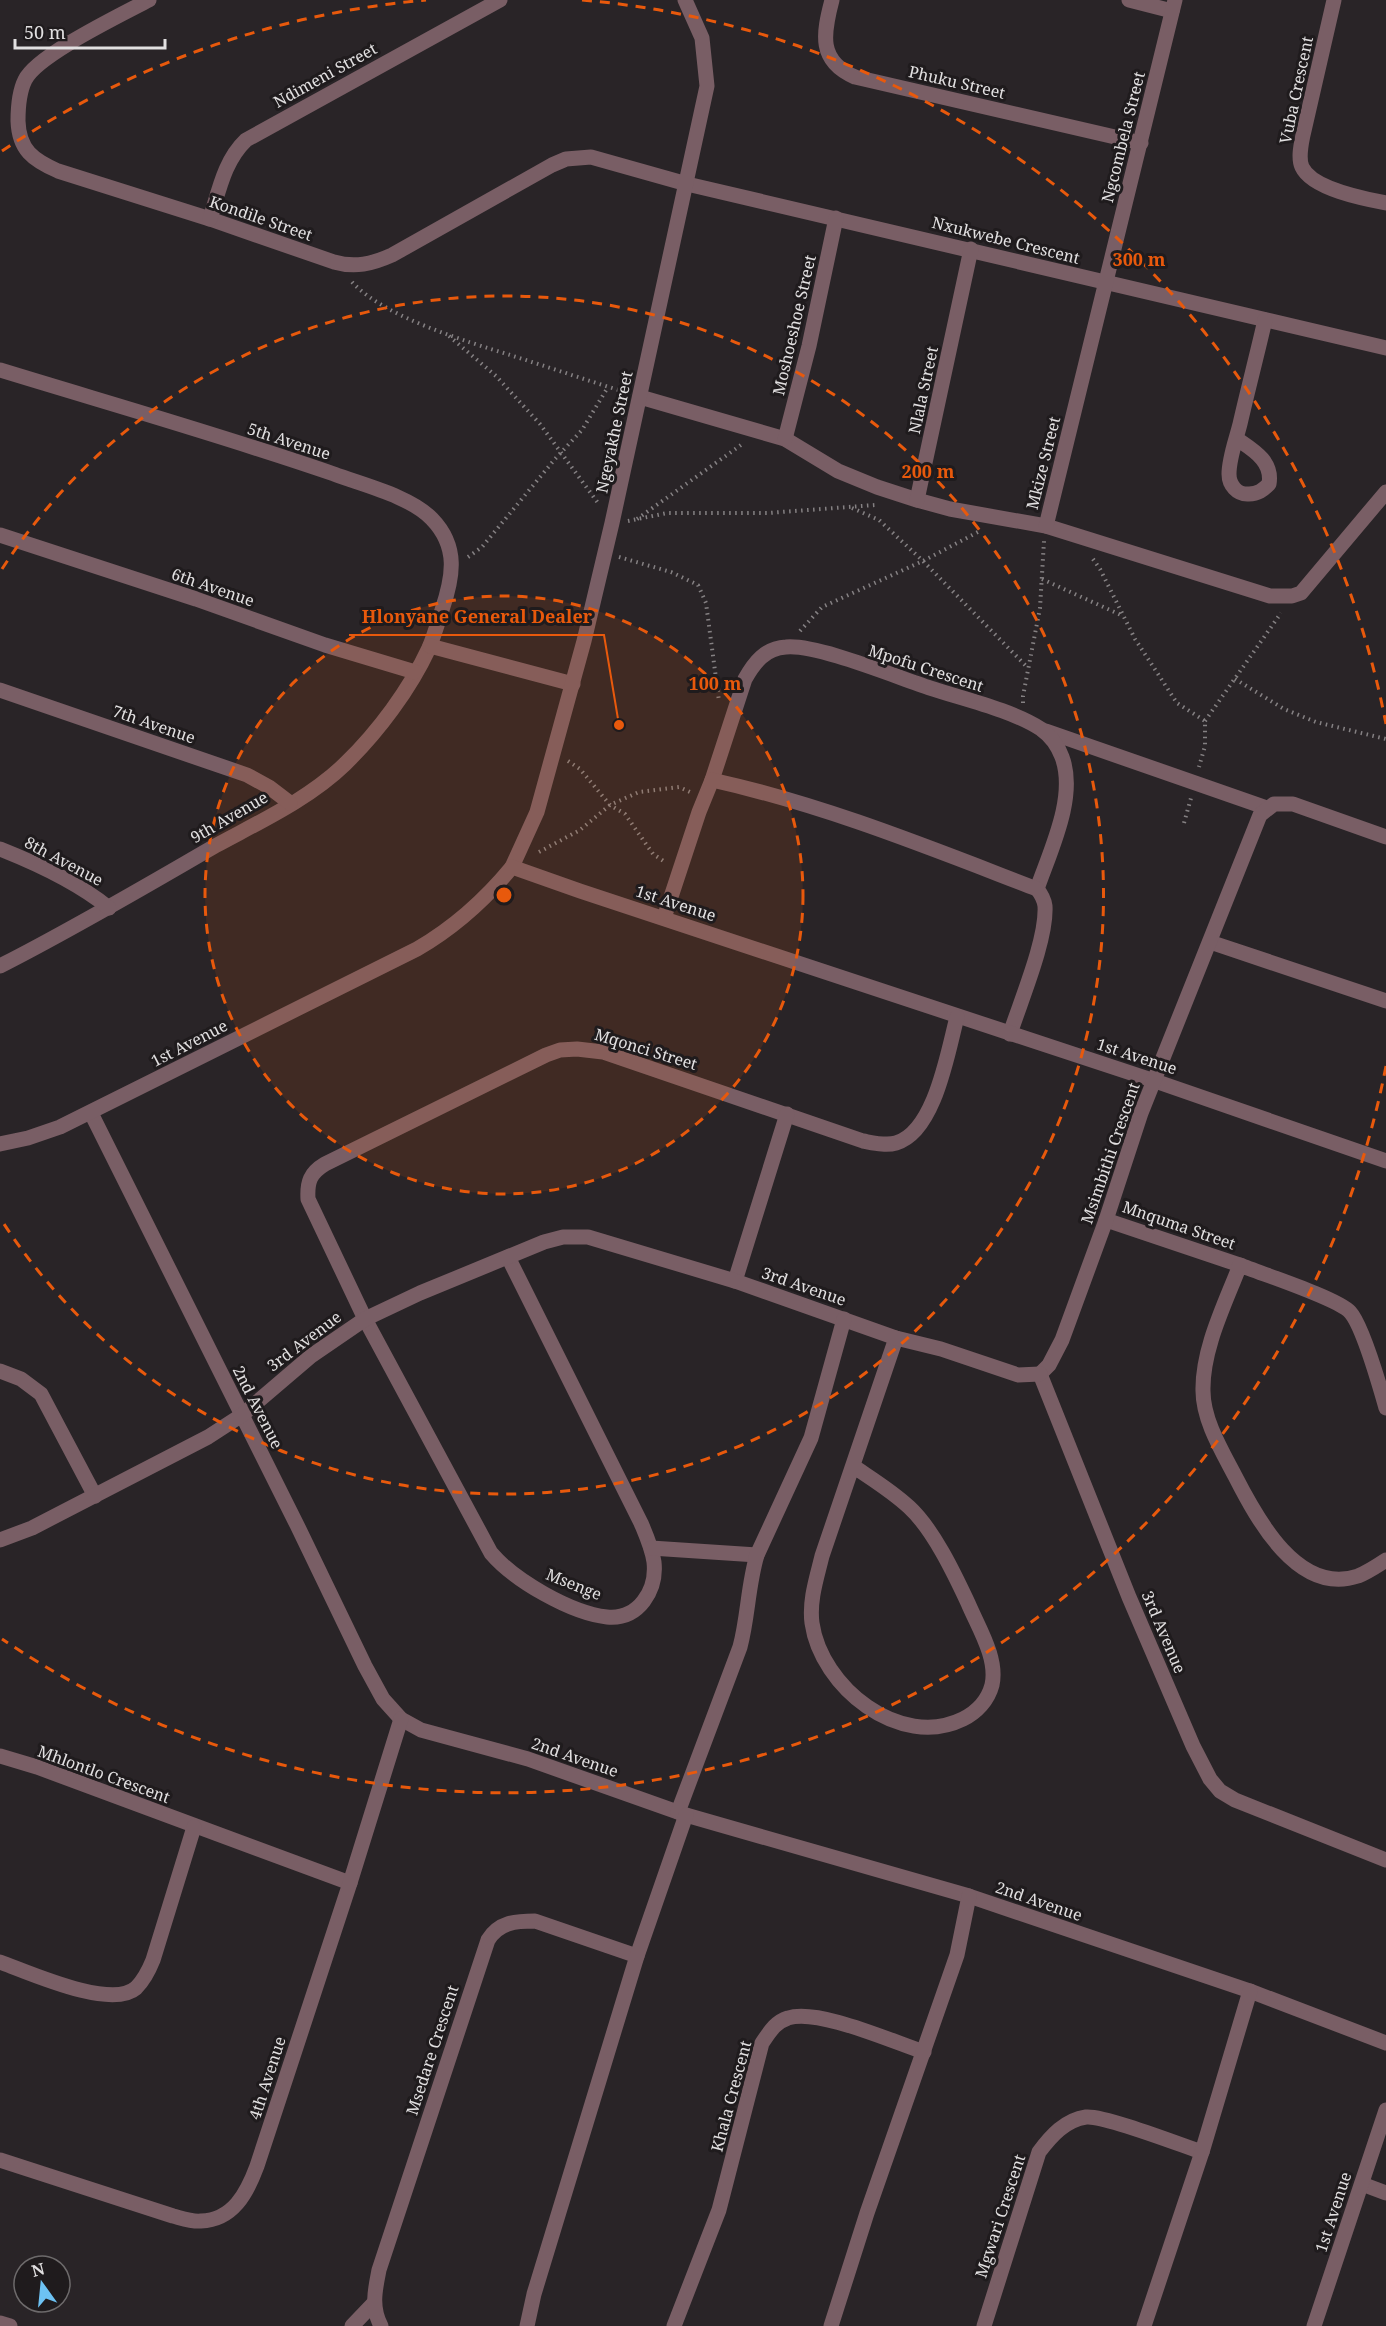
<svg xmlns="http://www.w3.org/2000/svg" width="1386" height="2326" viewBox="0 0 1386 2326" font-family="'Noto Serif',serif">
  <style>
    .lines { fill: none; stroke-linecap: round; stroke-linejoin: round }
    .path { stroke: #858183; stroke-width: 4; stroke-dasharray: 1.5 4.5; stroke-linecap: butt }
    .minor { stroke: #795e65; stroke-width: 15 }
    .ring { fill: none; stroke: #e8590c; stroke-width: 3; stroke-dasharray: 10 8 }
    .labels { text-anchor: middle; stroke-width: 6; stroke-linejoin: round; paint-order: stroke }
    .street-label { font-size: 16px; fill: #e2e0e1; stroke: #1f1b1d }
    .centre { fill: #e8590c; stroke: #1f1b1d; stroke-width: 3 }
    .ring-label { font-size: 18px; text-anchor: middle; font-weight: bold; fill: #e8590c; stroke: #1f1b1d; stroke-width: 6; stroke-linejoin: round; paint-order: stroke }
    .leader { fill: none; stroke: #e8590c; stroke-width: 2 }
    .callout-dot { fill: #e8590c; stroke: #1f1b1d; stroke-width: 2 }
    .callout-label { font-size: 18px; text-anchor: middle; font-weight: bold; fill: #e8590c; stroke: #1f1b1d; stroke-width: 6; stroke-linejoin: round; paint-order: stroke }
  </style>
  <rect width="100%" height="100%" fill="#292427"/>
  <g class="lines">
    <g class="path">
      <path d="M 352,282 C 384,317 465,341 510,355 C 548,367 586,380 625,392"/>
      <polyline points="449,336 496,376 540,424 598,503"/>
      <polyline points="852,508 879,520 923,561 1028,668"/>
      <polyline points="637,519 741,445"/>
      <polyline points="628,521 667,513 768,513 875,505"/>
      <polyline points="468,557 482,547 555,459 582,430 608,387"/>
      <polyline points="619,557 671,572 698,585 706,603 719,701"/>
      <polyline points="1093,559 1100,569 1135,639 1177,703 1205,721 1205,746 1199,767"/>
      <polyline points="1042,579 1123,616"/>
      <polyline points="800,631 822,607 923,561 978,532"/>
      <polyline points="1235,679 1284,709 1316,722 1386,739"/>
      <polyline points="1023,703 1023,696 1040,608 1044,541"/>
      <polyline points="1205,721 1281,613"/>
      <polyline points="568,761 580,769 610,805 625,814 653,854 665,862"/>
      <polyline points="1184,823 1191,798"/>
      <polyline points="539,852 580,830 610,805 639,792 679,787 690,792"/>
    </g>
    <g class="minor">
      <path d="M 149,0 C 121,15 37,55 25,80 C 19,92 18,108 18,121 C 19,150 33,160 58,171 L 210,219 L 334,262 C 355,268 372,264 392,255 L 552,165 L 566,159 L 591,157 L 687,184 L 1386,348"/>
      <path d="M 832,0 C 823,34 818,61 855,77 L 1141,143"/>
      <polyline points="1129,0 1172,11"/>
      <path d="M 1334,0 L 1303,135 C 1301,145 1298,158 1302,167 C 1312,189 1365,199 1386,203"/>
      <path d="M 210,219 C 219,191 224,161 246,140 L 500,0"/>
      <path d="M 0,370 C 111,404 224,436 334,474 C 363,485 410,496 432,519 C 459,547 453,577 442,610 C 438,622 434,636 429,648 C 410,689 378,732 345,764 C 309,799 259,822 215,846 C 144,887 73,929 0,966"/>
      <polyline points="640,397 785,439 838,471 877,487 917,500 950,509 1046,526 1270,596 1292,596 1301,593 1386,492"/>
      <polyline points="785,439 809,346 836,218"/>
      <path d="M 1237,439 C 1253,450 1273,461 1269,484 C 1263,490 1258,494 1249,494 C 1237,495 1229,485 1229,474 C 1229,458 1236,440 1240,424 C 1248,389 1257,355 1265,320"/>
      <polyline points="917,500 971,249"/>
      <polyline points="1046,526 1175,0"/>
      <polyline points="0,535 196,599 325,645 415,672"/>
      <polyline points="430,646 573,684"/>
      <polyline points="0,690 247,775 269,787 290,803"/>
      <polyline points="1046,731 1267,808"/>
      <path d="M 712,780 L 745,679 C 754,663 765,648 786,647 C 817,644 896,677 930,688 C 963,699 1012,710 1041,729 C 1051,736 1058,746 1062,757 C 1077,797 1050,851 1037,889"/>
      <path d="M 0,849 C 38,864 77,882 109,908"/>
      <polyline points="512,867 537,812 584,641 612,523 707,86 702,38 685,0"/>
      <path d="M 664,918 L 699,812 L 712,780 C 825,805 930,848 1037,889 C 1042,895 1044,899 1045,906 C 1047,939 1021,1000 1010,1034"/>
      <polyline points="1210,942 1386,1001"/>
      <polyline points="91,1113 297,1525 365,1666 383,1699 401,1719 421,1730 528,1759 686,1815 969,1896 1250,1991 1386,2043"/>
      <path d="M 0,1144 L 28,1138 L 60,1127 L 417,949 C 455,927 484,901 512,867 L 580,891 L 1155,1081 L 1386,1161"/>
      <polyline points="1106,1220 1240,1265"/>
      <path d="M 508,1257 L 641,1523 C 646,1535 652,1548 654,1562 C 657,1590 639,1620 607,1617 C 571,1613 515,1581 491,1553 L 365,1319 L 308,1199 C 307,1182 310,1173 325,1164 L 546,1055 L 560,1050 L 577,1049 L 603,1052 L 863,1141 C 874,1143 886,1146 896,1143 C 935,1132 948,1051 957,1017"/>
      <polyline points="735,1281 787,1114"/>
      <polyline points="0,1371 21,1379 41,1394 95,1496"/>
      <polyline points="1040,1374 1049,1365 1062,1340 1106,1220 1141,1113 1260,815 1274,804 1293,804 1386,837"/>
      <polyline points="1040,1374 1129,1597 1193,1746 1210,1779 1220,1791 1235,1800 1386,1860"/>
      <path d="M 1386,1408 C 1380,1387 1363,1326 1350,1312 C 1337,1298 1262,1274 1240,1265 C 1225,1304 1202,1349 1203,1391 C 1203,1420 1222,1451 1235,1476 C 1257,1519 1298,1596 1358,1576 C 1368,1572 1377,1566 1386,1560"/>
      <path d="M 853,1466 C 872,1479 892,1491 909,1507 C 933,1529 954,1573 968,1603 C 978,1627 998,1658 992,1685 C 988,1700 977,1712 963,1719 C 900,1750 821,1687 812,1623 C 809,1600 817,1577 822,1556 L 896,1338"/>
      <polyline points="0,1540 32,1528 208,1437 242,1415 311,1356 365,1319 420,1293 544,1242 563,1237 588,1237 735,1281 896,1338 941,1349 1018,1375 1040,1374"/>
      <polyline points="651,1548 757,1555"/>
      <polyline points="0,1756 37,1767 350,1883"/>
      <path d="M 678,1812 L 740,1647 C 748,1617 748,1585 757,1555 L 811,1438 L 844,1319"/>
      <path d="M 0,1962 C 28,1972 111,2010 136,1988 C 144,1980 149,1970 153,1960 L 194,1827"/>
      <path d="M 0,2160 L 173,2216 C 181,2218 192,2222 201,2221 C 233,2220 247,2193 257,2166 L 350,1883 L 401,1719"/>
      <polyline points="1362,2184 1386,2193"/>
      <polyline points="0,2323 10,2326"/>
      <polyline points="352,2326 374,2303"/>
      <path d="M 381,2326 C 371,2307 375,2290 379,2270 L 488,1940 C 499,1922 516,1921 535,1921 L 637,1956"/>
      <polyline points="527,2326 534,2294 637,1956 686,1815"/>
      <path d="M 674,2326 L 719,2210 L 762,2043 C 769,2033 775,2022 788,2018 C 818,2008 893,2042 924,2052"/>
      <polyline points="831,2326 867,2213 957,1955 969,1896"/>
      <path d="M 984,2326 L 1039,2152 C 1051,2136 1065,2120 1086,2117 C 1104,2115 1181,2145 1202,2152"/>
      <polyline points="1144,2326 1202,2152 1250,1991"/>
      <polyline points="1314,2326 1386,2110"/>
    </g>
  </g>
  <circle cx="504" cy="895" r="299" fill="#e8590c" fill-opacity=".12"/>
  <g class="ring">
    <circle cx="504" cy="895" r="299"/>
    <path d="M2 569A599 599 0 1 1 2 1221"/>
    <path d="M1386 1066A898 898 0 0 1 2 1639M2 151A898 898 0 0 1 426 0M582 0A898 898 0 0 1 1386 724"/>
  </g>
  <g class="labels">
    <g class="street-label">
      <text transform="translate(325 75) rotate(-29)" y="6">Ndimeni Street</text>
      <text transform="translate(957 82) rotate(13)" y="6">Phuku Street</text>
      <text transform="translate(1296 90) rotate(-78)" y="6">Vuba Crescent</text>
      <text transform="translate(1123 137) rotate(-76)" y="6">Ngcombela Street</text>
      <text transform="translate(261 218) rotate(19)" y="6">Kondile Street</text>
      <text transform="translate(1006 240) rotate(14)" y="6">Nxukwebe Crescent</text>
      <text transform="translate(794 325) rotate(-77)" y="6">Moshoeshoe Street</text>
      <text transform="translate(923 390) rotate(-78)" y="6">Nlala Street</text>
      <text transform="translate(614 432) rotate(-78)" y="6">Ngeyakhe Street</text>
      <text transform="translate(289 441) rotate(18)" y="6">5th Avenue</text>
      <text transform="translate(1043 463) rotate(-76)" y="6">Mkize Street</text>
      <text transform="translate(213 587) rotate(19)" y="6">6th Avenue</text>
      <text transform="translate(926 668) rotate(18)" y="6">Mpofu Crescent</text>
      <text transform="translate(154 724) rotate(19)" y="6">7th Avenue</text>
      <text transform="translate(229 817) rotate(-30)" y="6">9th Avenue</text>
      <text transform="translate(64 861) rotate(28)" y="6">8th Avenue</text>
      <text transform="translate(676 903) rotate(18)" y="6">1st Avenue</text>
      <text transform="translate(189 1043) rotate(-27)" y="6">1st Avenue</text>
      <text transform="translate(646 1049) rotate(17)" y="6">Mqonci Street</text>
      <text transform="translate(1137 1056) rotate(18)" y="6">1st Avenue</text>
      <text transform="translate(1110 1153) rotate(-71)" y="6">Msimbithi Crescent</text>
      <text transform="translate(1179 1225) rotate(19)" y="6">Mnquma Street</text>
      <text transform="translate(804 1286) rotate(19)" y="6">3rd Avenue</text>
      <text transform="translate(304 1341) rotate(-37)" y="6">3rd Avenue</text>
      <text transform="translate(258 1407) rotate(63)" y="6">2nd Avenue</text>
      <text transform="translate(574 1584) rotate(22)" y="6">Msenge</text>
      <text transform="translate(1164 1632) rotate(67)" y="6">3rd Avenue</text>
      <text transform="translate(575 1757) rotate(19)" y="6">2nd Avenue</text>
      <text transform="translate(104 1774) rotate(20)" y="6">Mhlontlo Crescent</text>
      <text transform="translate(1039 1901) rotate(19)" y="6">2nd Avenue</text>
      <text transform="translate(432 2050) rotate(-72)" y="6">Msedare Crescent</text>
      <text transform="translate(267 2078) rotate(-72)" y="6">4th Avenue</text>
      <text transform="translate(731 2096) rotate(-75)" y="6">Khala Crescent</text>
      <text transform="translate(1333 2212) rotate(-72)" y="6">1st Avenue</text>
      <text transform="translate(1000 2216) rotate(-72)" y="6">Mgwari Crescent</text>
    </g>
  </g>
  <circle cx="504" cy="895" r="9" class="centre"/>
  <g class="ring-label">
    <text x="1139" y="266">300 m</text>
    <text x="928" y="478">200 m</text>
    <text x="715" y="690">100 m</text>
  </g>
  <path class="leader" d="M619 725L604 635H349"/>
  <circle class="callout-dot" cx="619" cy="725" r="6"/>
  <g class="callout-label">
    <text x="477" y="623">Hlonyane General Dealer</text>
  </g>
  <g transform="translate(42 2284) rotate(345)"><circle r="28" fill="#1f1b1d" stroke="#6d6a6b" stroke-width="1.5"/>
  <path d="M0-4.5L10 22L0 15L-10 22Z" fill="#6dc2f3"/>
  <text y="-9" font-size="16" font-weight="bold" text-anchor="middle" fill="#e2e0e1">N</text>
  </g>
  <path d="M15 39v9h150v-9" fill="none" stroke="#e2e0e1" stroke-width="3"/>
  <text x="24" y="39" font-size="18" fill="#e2e0e1" stroke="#1f1b1d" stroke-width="4.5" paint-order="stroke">50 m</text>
</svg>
